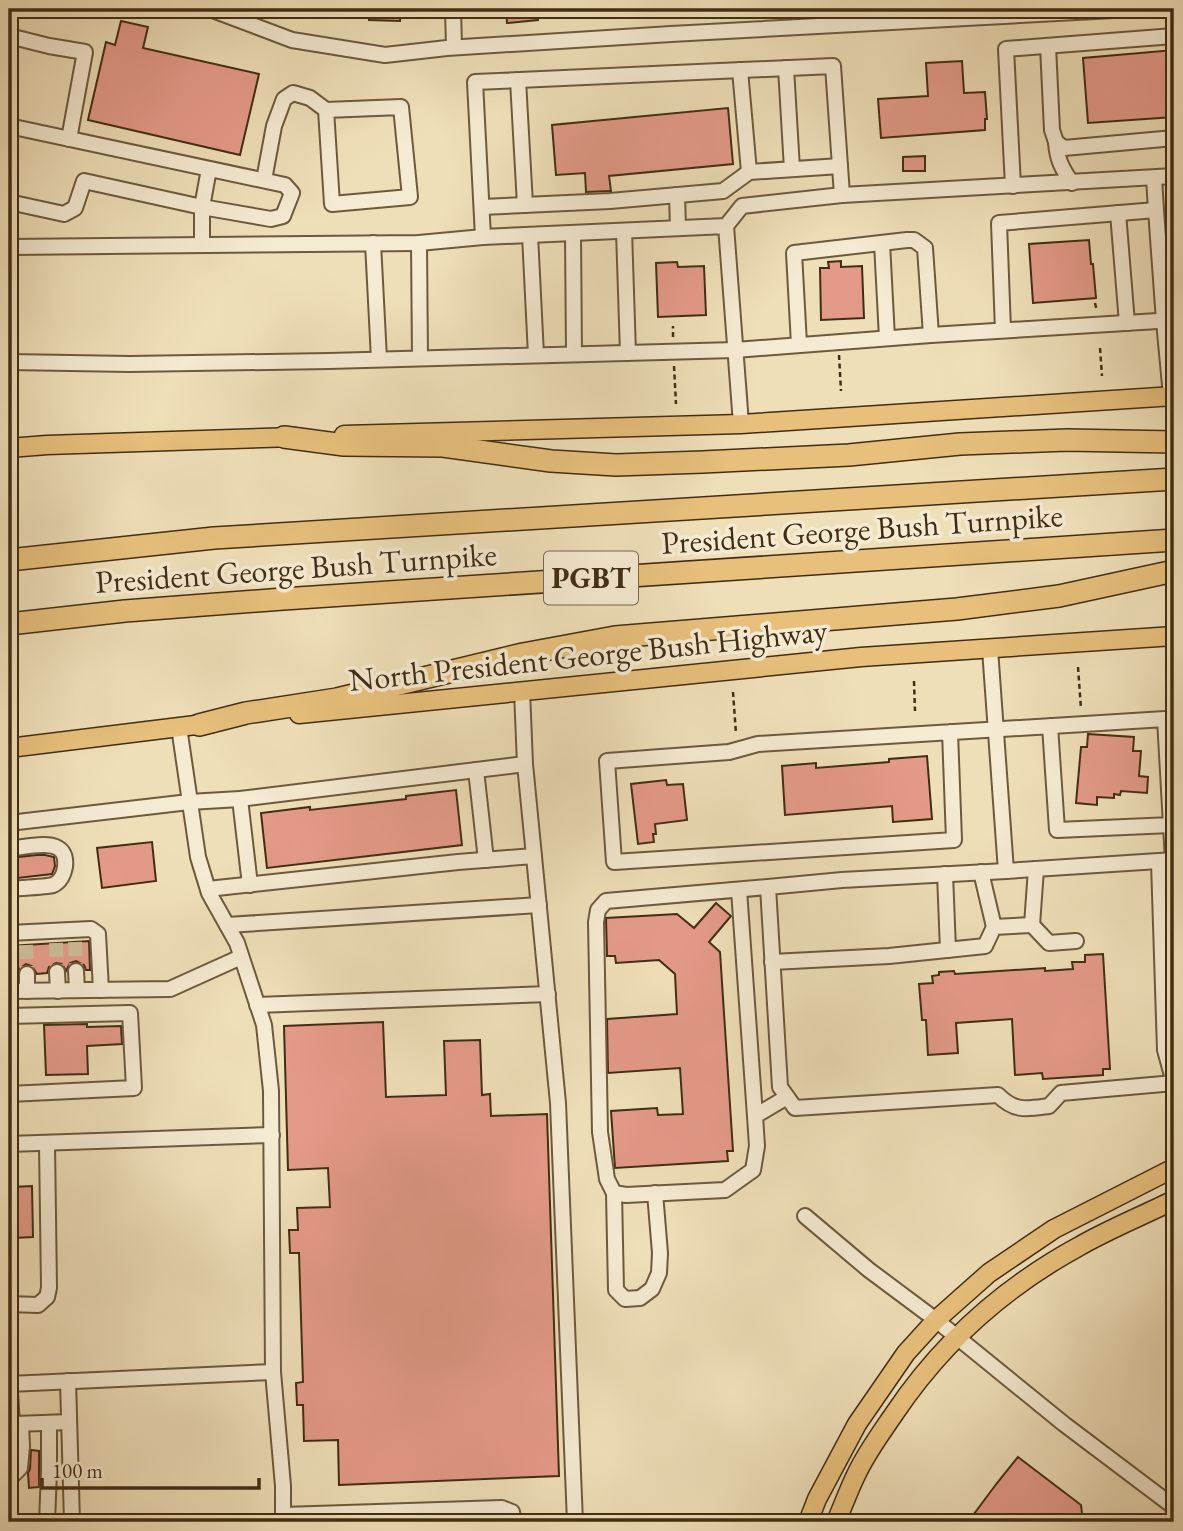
<svg xmlns="http://www.w3.org/2000/svg" width="1183" height="1531" viewBox="0 0 1183 1531" font-family="'EB Garamond',serif">
  <style>
    .building { fill: #e49a89; stroke: #422d14; stroke-width: 2 }
    .lines { fill: none; stroke-linecap: round; stroke-linejoin: round }
    .minor-tunnel { stroke: #ccbb98; stroke-width: 14; stroke-dasharray: 14 7; stroke-linecap: butt }
    .minor-casing { stroke: #6d5a3d; stroke-width: 18 }
    .major-casing { stroke: #422d14; stroke-width: 21 }
    .highway-casing { stroke: #422d14; stroke-width: 24 }
    .path { stroke: #422d14; stroke-width: 2.5; stroke-dasharray: 5 3.5; stroke-linecap: butt }
    .minor { stroke: #f5ead2; stroke-width: 14 }
    .major { stroke: #e8c07c; stroke-width: 18 }
    .highway { stroke: #e8c07c; stroke-width: 21 }
    .labels { text-anchor: middle; stroke-width: 7; stroke-linejoin: round; paint-order: stroke }
    .shield { fill: #f5ead2; stroke: #78664d; stroke-width: 2 }
    .shield-label { font-size: 30px; font-weight: bold; fill: #422d14 }
    .street-label { font-size: 32px; fill: #422d14; stroke: #f5ead2 }
  </style>
  <rect width="100%" height="100%" fill="#efdfb9"/>
  <filter id="stains"><feTurbulence type="fractalNoise" baseFrequency=".00286" numOctaves="4"/><feColorMatrix values="0 0 0 0 .2 0 0 0 0 .09 0 0 0 0 .02 0 0 0 .5 -.17"/></filter>
  <radialGradient id="worn" r=".72"><stop offset=".6" stop-color="#630" stop-opacity="0"/><stop offset="1" stop-color="#630" stop-opacity=".3"/></radialGradient>
  <g class="building">
    <polygon points="369,9 401,9 400,21 369,20"/>
    <polygon points="506,9 537,9 538,20 507,23"/>
    <polygon points="121,21 148,27 143,48 259,74 240,155 88,120 106,42 115,45"/>
    <polygon points="1174,50 1174,117 1088,123 1083,58"/>
    <polygon points="962,61 964,93 985,92 987,119 985,119 985,130 881,138 878,99 928,96 926,63"/>
    <polygon points="728,108 733,164 609,176 611,191 609,191 586,192 585,173 556,175 552,125"/>
    <polygon points="925,156 925,171 903,171 903,157"/>
    <polygon points="1089,240 1091,264 1093,264 1096,298 1033,303 1029,244"/>
    <polygon points="841,261 841,267 862,266 864,318 821,320 820,268 829,268 828,262"/>
    <polygon points="677,262 678,267 704,266 706,315 658,317 656,263"/>
    <polygon points="1088,734 1134,737 1133,751 1141,751 1139,776 1148,777 1147,793 1121,791 1120,795 1114,794 1114,798 1097,797 1097,805 1076,803 1081,747 1087,747"/>
    <polygon points="927,756 932,819 893,822 892,806 785,815 782,766 816,763 816,768 889,762 889,759"/>
    <polygon points="666,780 667,785 683,784 687,820 655,824 656,834 653,834 654,842 638,844 631,784"/>
    <polygon points="456,790 462,845 267,868 261,813 310,807 310,810 406,799 406,796"/>
    <polygon points="152,842 156,881 102,888 97,848"/>
    <polygon points="37,855 45,855 54,857 55,866 52,874 9,879 9,858"/>
    <polygon points="716,903 731,916 709,942 720,952 733,1151 727,1151 728,1161 615,1168 611,1111 657,1108 658,1115 683,1114 680,1068 608,1073 607,1019 677,1014 675,974 659,960 616,963 615,956 607,956 606,918 677,914 694,928"/>
    <polygon points="89,941 90,970 86,970 84,965 76,961 70,963 66,971 62,964 56,963 49,967 47,973 37,974 32,966 26,964 19,969 17,975 9,976 9,946"/>
    <polygon points="1103,954 1110,1069 1103,1069 1103,1075 1043,1079 1042,1073 1015,1075 1012,1019 956,1023 958,1053 928,1055 926,1020 922,1020 919,984 933,983 932,976 939,975 939,972 954,971 955,974 1045,968 1045,971 1073,969 1072,962 1085,962 1085,955"/>
    <polygon points="383,1022 386,1097 446,1095 444,1041 480,1040 482,1095 490,1094 491,1116 547,1114 559,1476 339,1485 338,1440 304,1441 303,1405 297,1405 296,1383 303,1382 299,1253 290,1253 289,1230 298,1230 297,1208 330,1207 328,1168 288,1170 284,1026"/>
    <polygon points="87,1024 87,1027 121,1026 122,1044 87,1046 88,1074 46,1075 44,1025"/>
    <polygon points="32,1186 33,1237 14,1238 12,1187"/>
    <polygon points="31,1450 39,1451 39,1487 29,1488 28,1473 30,1469"/>
    <polygon points="1018,1457 1081,1505 1083,1522 968,1522 997,1483"/>
  </g>
  <g class="lines">
    <g class="minor-tunnel">
      <polyline points="75,942 76,971"/>
      <polyline points="56,943 57,972"/>
      <polyline points="26,945 27,974"/>
    </g>
    <defs>
      <g id="minor">
        <polyline points="210,9 292,40 385,55 447,48 671,34 1132,9"/>
        <polyline points="453,9 454,47"/>
        <polyline points="9,36 49,46 85,52 69,139"/>
        <polyline points="1048,46 1052,130 1056,142 1064,148 1174,138"/>
        <polyline points="786,68 792,169"/>
        <polyline points="740,70 749,172"/>
        <polyline points="518,80 525,205"/>
        <polyline points="9,126 285,185 292,193 283,216 271,219 202,207 84,181 75,208 64,214 9,202"/>
        <path d="M 1056,142 C 1057,159 1062,169 1072,183"/>
        <polyline points="1154,178 1156,210"/>
        <polyline points="264,180 274,126 284,99 293,93 310,98 326,110 332,204 410,197 401,107 326,110"/>
        <polyline points="1013,186 1006,49 1174,36"/>
        <polyline points="677,195 678,228"/>
        <polyline points="842,195 1174,176"/>
        <polyline points="482,207 610,201 723,191 749,172 840,166"/>
        <polyline points="1118,213 1127,323"/>
        <polyline points="726,226 742,206 842,195 833,66 475,82 483,237 726,226 741,424"/>
        <polyline points="624,231 628,353"/>
        <polyline points="573,233 574,354"/>
        <polyline points="530,235 536,355"/>
        <polyline points="373,243 379,359"/>
        <polyline points="419,243 420,358"/>
        <polyline points="882,243 887,338"/>
        <polyline points="202,245 202,207 209,169"/>
        <polyline points="9,247 419,243 483,237"/>
        <polyline points="1003,330 999,223 1156,210 1164,321 1171,396"/>
        <polyline points="799,344 794,253 907,240 914,240 925,248 931,335"/>
        <polyline points="9,362 130,364 329,361 735,350 931,335 1174,320"/>
        <polyline points="990,649 1006,871 1174,860"/>
        <polyline points="522,691 525,764"/>
        <polyline points="179,727 198,857 209,893 237,943 264,1025 271,1091 273,1372 283,1486 283,1522"/>
        <polyline points="950,732 954,840 614,862 607,761 729,752 758,744 1165,719 1171,825 1057,830 1050,726"/>
        <polyline points="476,770 486,860"/>
        <polyline points="240,799 250,885"/>
        <polyline points="9,823 189,802 240,799 525,764 558,1103 575,1522"/>
        <polyline points="1171,825 1173,860"/>
        <path d="M 9,849 C 28,847 69,834 65,867 C 64,874 60,882 53,885 C 46,887 18,888 9,889"/>
        <polyline points="1159,862 1165,1050 1174,1083"/>
        <path d="M 1006,871 L 842,880 L 768,887 L 780,1087 L 795,1108 L 998,1095 C 1015,1112 1026,1109 1049,1106 L 1061,1093 L 1174,1083"/>
        <polyline points="981,872 994,927"/>
        <polyline points="945,874 948,950"/>
        <polyline points="768,887 606,901 598,910 596,922 600,1132 607,1179 614,1193 626,1195 725,1190 753,1170 757,1146 755,1116 787,1097"/>
        <polyline points="208,889 458,862 534,856"/>
        <polyline points="739,890 755,1116"/>
        <polyline points="227,925 539,905"/>
        <polyline points="1032,925 1036,869"/>
        <polyline points="9,933 91,929 98,934 101,990"/>
        <polyline points="772,962 889,956 985,946 994,927 1032,925 1049,943 1076,941"/>
        <polyline points="76,971 77,990"/>
        <polyline points="57,972 58,991"/>
        <polyline points="27,974 27,991"/>
        <polyline points="9,991 170,989 241,957"/>
        <polyline points="257,1005 548,994"/>
        <polyline points="9,1016 130,1013 134,1088 9,1094"/>
        <polyline points="9,1144 272,1135"/>
        <polyline points="614,1193 616,1290 625,1299 640,1298 652,1289 659,1273 660,1253 655,1193"/>
        <polyline points="805,1216 869,1270 936,1320 1064,1424 1174,1507"/>
        <polyline points="9,1304 38,1305 47,1297 49,1288 47,1143"/>
        <polyline points="68,1381 72,1522"/>
        <polyline points="9,1384 273,1372"/>
        <polyline points="15,1424 69,1422"/>
        <polyline points="9,1425 12,1424 9,1377"/>
        <polyline points="9,1479 20,1468 22,1446 21,1424"/>
        <polyline points="283,1515 502,1508 512,1512 514,1522"/>
        <polyline points="47,1522 49,1471 49,1423"/>
      </g>
      <g id="major">
        <polyline points="344,435 741,424 1174,396"/>
        <polyline points="9,448 47,445 295,437"/>
        <polyline points="299,714 861,657 1174,636"/>
        <polyline points="9,748 212,723"/>
        <polyline points="808,1522 817,1499 857,1424 906,1353 936,1320 989,1273 1054,1229 1174,1168"/>
        <path d="M 836,1522 C 843,1506 849,1489 857,1473 C 867,1452 881,1433 894,1414 C 941,1344 1003,1288 1078,1247 C 1109,1229 1142,1216 1174,1200"/>
      </g>
      <g id="highway">
        <polyline points="284,437 344,445 443,446 551,461 616,465 703,462 849,455 960,444 1067,440 1174,442"/>
        <polyline points="9,560 214,538 1174,479"/>
        <polyline points="9,624 125,611 283,599 1174,540"/>
        <polyline points="199,725 246,713 337,699 523,654 615,637 957,609 1059,596 1174,571"/>
      </g>
    </defs>
    <use href="#minor" class="minor-casing"/>
    <use href="#major" class="major-casing"/>
    <use href="#highway" class="highway-casing"/>
    <g class="path">
      <polyline points="1095,303 1097,311"/>
      <polyline points="673,337 673,326"/>
      <polyline points="1100,348 1102,376"/>
      <polyline points="839,355 841,391"/>
      <polyline points="674,366 676,404"/>
      <polyline points="1078,667 1081,709"/>
      <polyline points="914,681 915,711"/>
      <polyline points="733,692 736,734"/>
    </g>
    <use href="#minor" class="minor"/>
    <use href="#major" class="major"/>
    <use href="#highway" class="highway"/>
  </g>
  <g class="labels">
    <rect class="shield" x="544" y="551.5" width="94" height="53" rx="5"/>
    <g class="shield-label">
      <text x="591" y="588">PGBT</text>
    </g>
    <g class="street-label">
      <text transform="translate(862 529) rotate(-4)" y="11">President George Bush Turnpike</text>
      <text transform="translate(296 568) rotate(-4)" y="11">President George Bush Turnpike</text>
      <text transform="translate(588 655) rotate(-6)" y="11">North President George Bush Highway</text>
    </g>
  </g>
  <rect width="1183" height="1531" fill="none" stroke="#efdfb9" stroke-width="35"/>
  <rect x="10" y="10" width="1162" height="1510" fill="none" stroke="#422d14" stroke-width="3.5"/>
  <rect x="18" y="18" width="1148" height="1496" fill="none" stroke="#422d14" stroke-width="2"/>
  <path d="M42 1478v10h217v-10" fill="none" stroke="#422d14" stroke-width="3.5"/>
  <text x="52" y="1478" font-size="21" fill="#422d14" stroke="#f5ead2" stroke-width="5" paint-order="stroke">100 m</text>
  <rect width="100%" height="100%" filter="url(#stains)"/>
  <rect width="100%" height="100%" fill="url(#worn)"/>
</svg>
